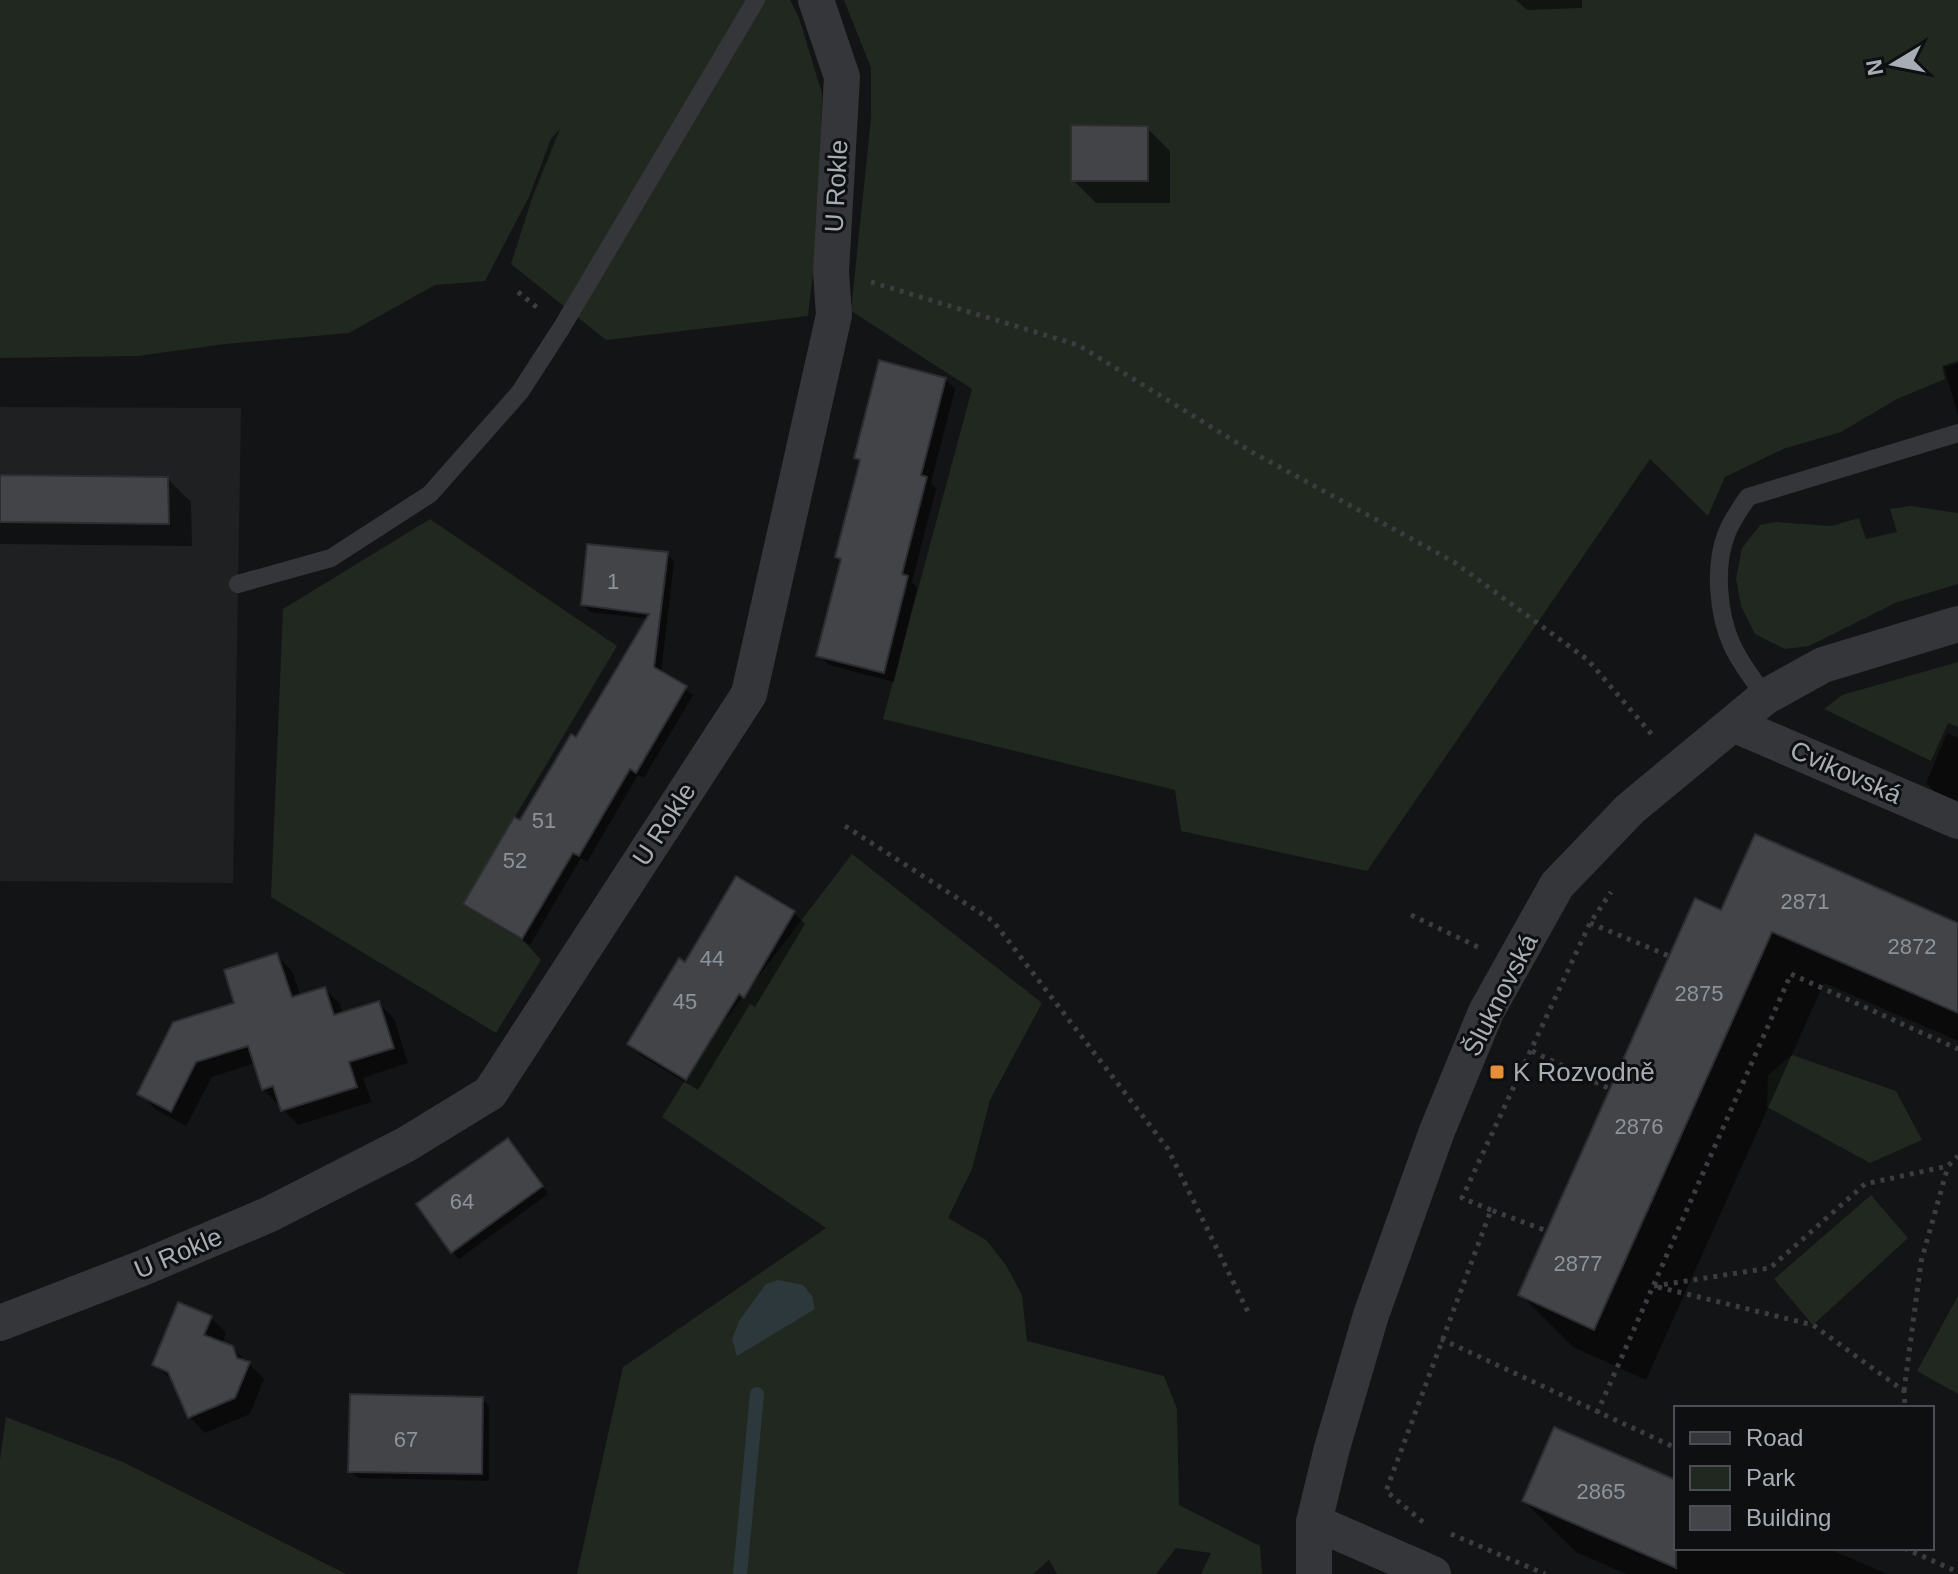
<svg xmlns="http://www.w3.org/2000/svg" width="1958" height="1574" viewBox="0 0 1958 1574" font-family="Arial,sans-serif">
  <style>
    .built { fill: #1f2022 }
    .green { fill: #202820 }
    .water { fill: #2d383d }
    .shadow { fill: #0007 }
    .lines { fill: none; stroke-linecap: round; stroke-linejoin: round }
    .stream { stroke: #2d383d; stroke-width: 14 }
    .building { fill: #424448; stroke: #2d2e31; stroke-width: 2 }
    .path { stroke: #3b3d41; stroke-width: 5; stroke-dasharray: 4 6; stroke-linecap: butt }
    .service { stroke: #35363a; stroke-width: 18 }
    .minor { stroke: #35363a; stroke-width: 36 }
    .poi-dot { fill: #e78e39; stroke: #0e0f10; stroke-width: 3 }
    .labels { text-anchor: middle; stroke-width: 6; stroke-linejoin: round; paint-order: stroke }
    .number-label { font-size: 22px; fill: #8d939a }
    .street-label { font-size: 26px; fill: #a6adb5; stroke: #0e0f10 }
    .poi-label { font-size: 26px; fill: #a6adb5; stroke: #0e0f10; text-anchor: start }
  </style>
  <rect width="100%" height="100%" fill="#131415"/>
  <polygon class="built" points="0,407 241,408 233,883 0,881"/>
  <g class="green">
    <polygon points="0,0 790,0 799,18 822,93 819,220 808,316 606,340 511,264 532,198 560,129 551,139 529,197 485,281 435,285 349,333 225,344 138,356 0,358"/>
    <polygon points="844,0 1958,0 1958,361 1942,366 1945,379 1897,399 1841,432 1783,449 1725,477 1708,516 1650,459 1367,871 1181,831 1175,790 883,719 972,389 851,311 871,118 871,68"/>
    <polygon points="1911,506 1958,513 1958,584 1895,603 1809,646 1785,649 1755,634 1741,606 1736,579 1742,548 1760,525 1776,522 1831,526 1859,518 1866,539 1897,532 1890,509"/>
    <polygon points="430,519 617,646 463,904 522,939 541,960 496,1033 271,897 283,609"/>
    <polygon points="1958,662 1958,727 1948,723 1931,761 1824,709 1842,695"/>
    <polygon points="852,854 1042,1003 990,1100 972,1169 948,1218 986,1240 1006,1265 1022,1295 1027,1341 1164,1376 1177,1409 1179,1505 1260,1546 1262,1574 1201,1574 1211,1553 1176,1548 1156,1574 1057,1574 1049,1560 1033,1574 577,1574 623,1367 826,1228 662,1117 712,1037"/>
    <polygon points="1792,1055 1896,1091 1922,1140 1870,1163 1767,1107 1768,1075"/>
    <polygon points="1871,1195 1908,1238 1813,1325 1774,1279"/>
    <polygon points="1958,1296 1958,1394 1917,1371"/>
    <polygon points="6,1417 123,1462 346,1574 0,1574 0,1460"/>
  </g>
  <polygon class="water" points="778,1280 803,1285 812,1296 815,1309 737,1356 732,1339 739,1321 766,1284"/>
  <g class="shadow">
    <polygon points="1516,0 1582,0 1582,8 1527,10"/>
    <polygon points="1147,128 1170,151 1170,203 1096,203 1073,180"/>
    <polygon points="1958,363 1958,415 1944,367"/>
    <polygon points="945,379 955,389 931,483 936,489 912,582 917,588 894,682 829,665 819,655 843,562 837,556 861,463 856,457"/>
    <polygon points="0,477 168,479 191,502 192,546 0,544"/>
    <polygon points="667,554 674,562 661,673 693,695 644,778 638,775 587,862 581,858 530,945 473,911 465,904 577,740 649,619 590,612 583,604"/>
    <polygon points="1947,733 1958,738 1958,805 1942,799 1926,783"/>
    <polygon points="737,879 794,913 805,924 755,1007 750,1004 698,1090 640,1055 629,1044 685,965"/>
    <polygon points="1722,913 1958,925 1958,1041 1824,983 1646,1380 1573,1347 1521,1295"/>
    <polygon points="277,956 292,971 301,997 325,989 340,1004 343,1014 379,1003 394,1019 408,1063 363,1078 372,1102 298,1125 263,1089 255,1063 212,1077 186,1126 155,1109 140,1093 237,1004"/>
    <polygon points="515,1148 548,1194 459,1259 452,1252"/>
    <polygon points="211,1318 226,1333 222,1344 232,1347 264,1379 250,1414 205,1433 190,1417 175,1382 154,1365"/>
    <polygon points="482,1399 489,1406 489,1481 358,1478 350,1471"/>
    <polygon points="1676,1482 1676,1548 1827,1548 1887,1574 1626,1574 1576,1552 1524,1501"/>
  </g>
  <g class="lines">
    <polyline class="stream" points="740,1574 757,1394"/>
  </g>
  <g class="building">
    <polygon points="1071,125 1148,126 1148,181 1071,181"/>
    <polygon points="879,360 946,378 921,475 927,477 902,574 908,576 884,673 816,656 841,559 835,557 860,460 854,458"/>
    <polygon points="0,475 168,477 169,524 0,522"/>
    <polygon points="587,544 668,552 654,667 687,686 636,773 630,769 579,856 573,853 522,939 463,904 514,817 520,820 571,734 576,737 649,614 581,605"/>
    <polygon points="1755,834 1958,923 1958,1013 1772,932 1594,1330 1518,1295 1695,898 1721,910"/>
    <polygon points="736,876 795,911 744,998 739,994 686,1080 627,1044 679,958 685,962"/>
    <polygon points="277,953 292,997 325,987 334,1015 379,1001 394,1048 349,1062 357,1087 281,1111 273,1086 262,1090 248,1046 196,1062 171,1112 137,1094 173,1022 234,1003 224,970"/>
    <polygon points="508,1138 543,1186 451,1253 416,1204"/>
    <polygon points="178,1302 212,1316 204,1335 233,1346 237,1358 250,1362 235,1398 188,1418 168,1372 152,1365"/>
    <polygon points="350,1394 483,1397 482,1474 348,1472"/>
    <polygon points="1554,1427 1676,1480 1676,1568 1522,1501"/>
  </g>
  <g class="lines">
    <g class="path">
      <polyline points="871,282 1078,345 1252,452 1454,562 1588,660 1654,737"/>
      <polyline points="518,292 539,309"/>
      <polyline points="845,826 993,921 1168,1149 1248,1312"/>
      <polyline points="1411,915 1478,947"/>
      <polyline points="1590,923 1669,956"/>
      <polyline points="1532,1051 1610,1089"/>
      <polyline points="1491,1210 1462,1198 1590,923 1611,892"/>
      <polyline points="1654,1286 1770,1268 1865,1184 1948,1166 1958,1156"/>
      <polyline points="1658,1287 1813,1325 1904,1391 1905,1408"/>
      <polyline points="1441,1339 1676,1448"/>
      <polyline points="1904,1391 1921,1262 1948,1166"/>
      <polyline points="1597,1413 1791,974 1958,1049"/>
      <polyline points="1423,1522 1386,1491 1491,1210 1547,1231"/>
      <polyline points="1451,1534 1545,1574"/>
      <polyline points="1904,1548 1958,1572"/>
    </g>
    <g class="service">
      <polyline points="238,584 331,558 430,494 520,392 562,327 756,0"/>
      <path d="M 1765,697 C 1754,680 1740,663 1732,645 C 1718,614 1714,567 1726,535 C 1731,521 1740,509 1748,497 L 1958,433"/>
    </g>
    <g class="minor">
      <polyline points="1733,724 1958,821"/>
      <polyline points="0,1323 140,1269 268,1215 405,1145 490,1093 749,694 834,315 831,272 842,77 816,0"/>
      <polyline points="1314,1522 1433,1574"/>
      <polyline points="1314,1574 1314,1522 1332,1448 1371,1315 1437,1131 1486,1012 1557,885 1630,809 1765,697 1823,665 1958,624"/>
    </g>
  </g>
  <rect class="poi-dot" x="1489" y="1064" width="16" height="16" rx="4"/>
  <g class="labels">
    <g class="number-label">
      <text x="613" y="589">1</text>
      <text x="544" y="828">51</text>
      <text x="515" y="868">52</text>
      <text x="1805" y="909">2871</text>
      <text x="1912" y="954">2872</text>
      <text x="712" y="966">44</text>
      <text x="1699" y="1001">2875</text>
      <text x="685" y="1009">45</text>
      <text x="1639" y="1134">2876</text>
      <text x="462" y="1209">64</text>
      <text x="1578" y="1271">2877</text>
      <text x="406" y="1447">67</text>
      <text x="1601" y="1499">2865</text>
    </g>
    <g class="street-label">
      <text transform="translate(836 186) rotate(-87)" y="9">U Rokle</text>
      <text transform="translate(1846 772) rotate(24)" y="9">Cvikovská</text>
      <text transform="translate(664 824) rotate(-57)" y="9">U Rokle</text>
      <text transform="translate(1500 995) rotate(-63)" y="9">Šluknovská</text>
      <text transform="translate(178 1253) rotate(-23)" y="9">U Rokle</text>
    </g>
    <g class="poi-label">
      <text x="1513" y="1081">K Rozvodně</text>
    </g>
  </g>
  <rect x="1674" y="1406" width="260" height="144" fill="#0e0f10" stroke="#4b4e52" stroke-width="2"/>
  <rect x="1690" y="1432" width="40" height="12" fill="#35363a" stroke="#4b4e52" stroke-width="2"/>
  <text x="1746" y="1446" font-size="24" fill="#a6adb5">Road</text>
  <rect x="1690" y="1466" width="40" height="24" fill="#202820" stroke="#4b4e52" stroke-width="2"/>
  <text x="1746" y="1486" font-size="24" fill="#a6adb5">Park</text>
  <rect x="1690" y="1506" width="40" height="24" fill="#424448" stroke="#4b4e52" stroke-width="2"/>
  <text x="1746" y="1526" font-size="24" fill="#a6adb5">Building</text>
  <g transform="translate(1894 64) rotate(260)" stroke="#0e0f10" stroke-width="6" paint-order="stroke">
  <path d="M0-6L14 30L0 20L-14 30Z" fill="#a6adb5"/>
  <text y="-12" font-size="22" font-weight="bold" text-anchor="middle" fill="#a6adb5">N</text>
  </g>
</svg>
